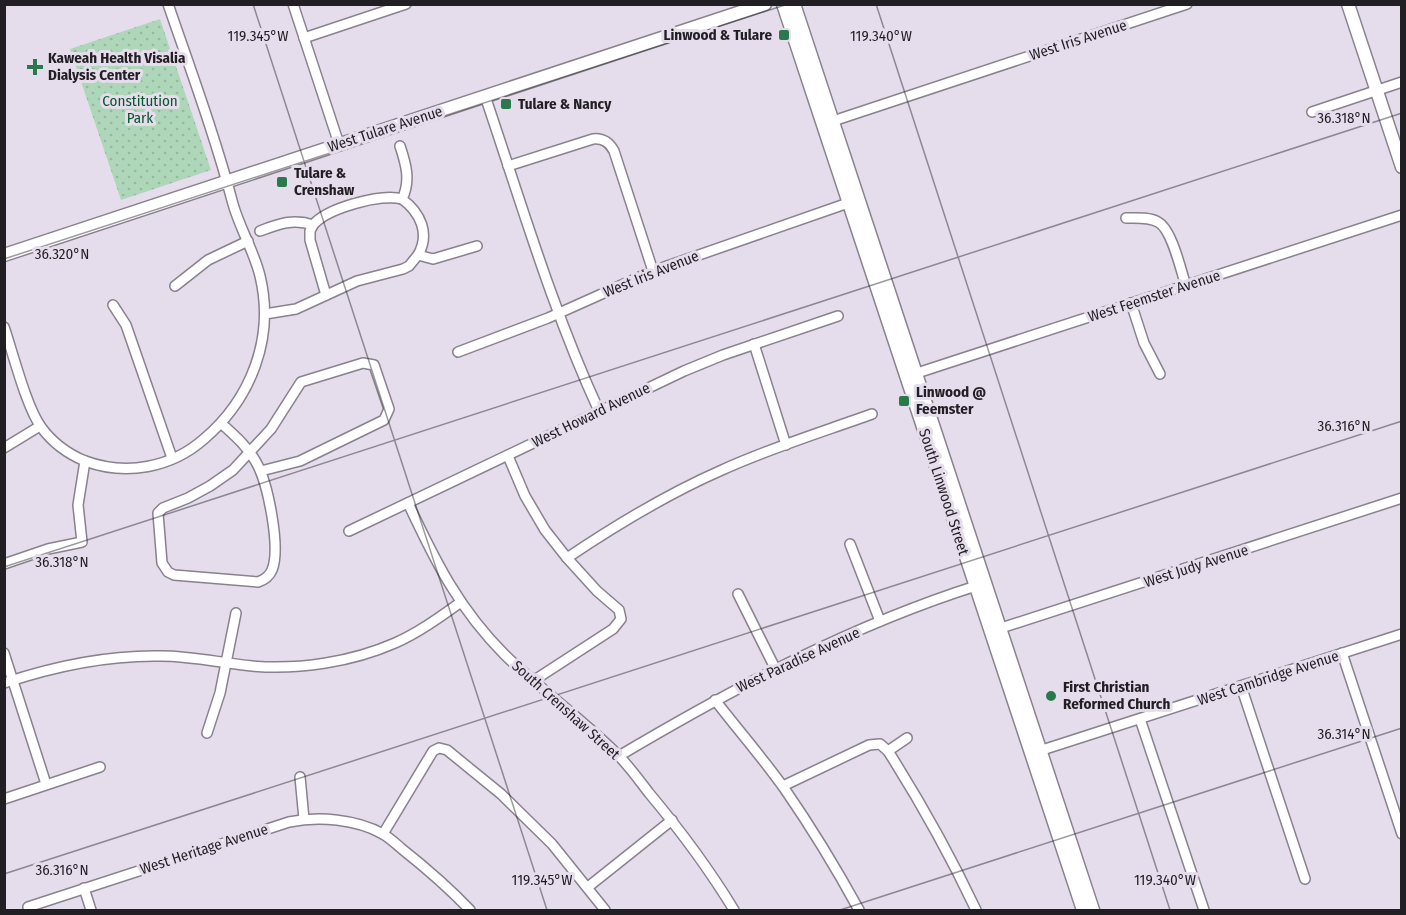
<svg xmlns="http://www.w3.org/2000/svg" width="1406" height="915" viewBox="0 0 1406 915" font-family="'Fira Sans Condensed',sans-serif">
  <style>
    .park { fill: url(#park-dots) }
    .lines { fill: none; stroke-linecap: round; stroke-linejoin: round }
    .minor-casing { stroke: #89818e; stroke-width: 12 }
    .tertiary-casing { stroke: #89818e; stroke-width: 15 }
    .minor { stroke: #fff; stroke-width: 9 }
    .tertiary { stroke: #fff; stroke-width: 12 }
    .ticks { fill: none; stroke: #221f24; stroke-width: 1.5; stroke-opacity: 0.45 }
    .poi-dot { fill: #2a794a; stroke: #e6ddec; stroke-width: 2 }
    .labels { text-anchor: middle; stroke-width: 6; stroke-linejoin: round; paint-order: stroke }
    .poi-label { font-size: 15px; font-weight: bold; fill: #221f24; stroke: #e6ddec; text-anchor: start }
    .street-label { font-size: 15px; fill: #221f24; stroke: #e6ddec }
    .park-label { font-size: 15px; fill: #07562d; stroke: #e6ddec }
    .ticks-label { font-size: 15px; text-anchor: middle; fill: #221f24; stroke: #e6ddec; stroke-width: 6; stroke-linejoin: round; paint-order: stroke }
  </style>
  <defs>
    <pattern id="park-dots" width="8" height="8" patternUnits="userSpaceOnUse" patternTransform="scale(1.5)"><rect width="8" height="8" fill="#aed7b9"/><path d="M2 2h.1M6 6h.1" fill="none" stroke="#95b89f" stroke-width="1.8" stroke-linecap="round"/></pattern>
  </defs>
  <rect width="100%" height="100%" fill="#e6ddec"/>
  <polygon class="park" points="160,19 211,170 121,200 70,49"/>
  <g class="lines">
    <defs>
      <g id="minor">
        <polyline points="293,4 339,144"/>
        <polyline points="304,38 406,4"/>
        <path d="M 485,96 C 521,202 552,309 599,411"/>
        <polyline points="1312,112 1402,82"/>
        <polyline points="833,121 1187,4"/>
        <path d="M 400,146 C 406,164 411,181 402,199 C 421,213 430,234 418,255"/>
        <path d="M 508,166 L 593,139 C 603,138 609,142 614,151 L 653,271"/>
        <path d="M 1126,218 C 1136,218 1149,217 1158,222 C 1172,229 1181,271 1186,286"/>
        <polyline points="313,225 310,231 310,240 326,295"/>
        <path d="M 260,231 C 278,224 294,218 313,225 C 327,208 382,193 402,199"/>
        <polyline points="175,286 208,260 248,241"/>
        <polyline points="1131,303 1144,343 1160,374"/>
        <polyline points="113,305 126,325 172,458"/>
        <polyline points="265,314 296,309 357,281 403,269 409,266 418,255 433,259 477,246"/>
        <path d="M 4,327 C 13,353 26,406 41,427 C 52,442 68,454 85,461 L 78,505 L 82,542 L 48,549 L 4,564"/>
        <polyline points="754,344 786,445"/>
        <polyline points="458,352 548,318 653,271 848,203"/>
        <polyline points="911,375 1402,215"/>
        <path d="M 222,424 C 235,436 247,446 256,462 C 268,483 281,548 272,570 C 269,577 264,580 258,582 L 174,575 L 168,572 L 162,563 L 158,513 L 163,508 L 188,498 L 210,486 L 233,470 L 271,429 L 301,382 L 363,363 L 374,365 L 389,409 L 384,420 L 300,461 L 261,471"/>
        <polyline points="4,448 40,426"/>
        <polyline points="508,456 525,496 545,530 567,558 597,591 619,610 621,619 613,629 533,681"/>
        <path d="M 85,461 C 126,476 171,468 204,439 C 251,399 275,338 260,276 C 254,251 240,229 233,204 C 215,136 191,71 168,4"/>
        <path d="M 408,503 C 435,561 459,609 505,655 C 541,690 582,719 617,754 C 629,766 639,780 649,793 C 680,830 709,869 734,910"/>
        <polyline points="349,531 684,371 723,355 838,316"/>
        <polyline points="850,544 880,621"/>
        <path d="M 567,558 C 616,525 667,494 722,470 C 770,448 822,432 872,414"/>
        <polyline points="738,594 775,668"/>
        <polyline points="995,630 1402,498"/>
        <polyline points="4,653 46,784"/>
        <polyline points="1342,653 1402,834"/>
        <path d="M 4,683 C 55,666 108,655 161,656 C 192,656 221,663 252,666 C 299,670 352,662 395,643 C 418,633 440,617 461,602"/>
        <polyline points="1241,686 1305,879"/>
        <path d="M 715,700 C 738,730 762,757 784,788 C 811,827 836,868 859,910"/>
        <polyline points="1140,719 1204,910"/>
        <polyline points="207,733 220,693 236,613"/>
        <path d="M 888,751 C 921,803 950,855 976,910"/>
        <polyline points="1036,752 1402,634"/>
        <path d="M 619,756 C 734,688 852,625 979,585"/>
        <polyline points="300,777 304,819"/>
        <polyline points="783,786 869,745 880,744 888,751 907,738"/>
        <polyline points="4,799 100,767"/>
        <polyline points="383,834 433,751 439,748 447,750 501,794 552,844 605,910"/>
        <polyline points="588,887 672,820"/>
        <polyline points="84,888 91,910"/>
        <path d="M 28,907 L 289,822 C 319,816 356,819 383,834 C 390,838 396,844 402,849 C 426,868 449,888 470,910"/>
      </g>
      <g id="tertiary">
        <polyline points="783,4 1083,910"/>
        <polyline points="794,4 1093,910"/>
        <polyline points="1348,4 1402,167"/>
        <polyline points="4,255 765,4"/>
      </g>
    </defs>
    <use href="#minor" class="minor-casing"/>
    <use href="#tertiary" class="tertiary-casing"/>
    <use href="#minor" class="minor"/>
    <use href="#tertiary" class="tertiary"/>
  </g>
  <path class="ticks" d="M 253,4 L 547,910M 876,4 L 1170,910M 4,259 L 788,4M 4,567 L 1402,113M 4,874 L 1402,421M 840,910 L 1402,728"/>
  <g class="poi-dot">
    <rect x="778" y="29" width="12" height="12" rx="3"/>
    <path d="M32 58h6v6h6v6h-6v6h-6v-6h-6v-6h6z"/>
    <rect x="500" y="98" width="12" height="12" rx="3"/>
    <rect x="276" y="176" width="12" height="12" rx="3"/>
    <rect x="898" y="395" width="12" height="12" rx="3"/>
    <circle cx="1051" cy="696" r="6"/>
  </g>
  <g class="labels">
    <g class="poi-label">
      <text x="772" y="40" text-anchor="end">Linwood &amp; Tulare</text>
      <text x="48" y="63">Kaweah Health Visalia<tspan x="48" dy="17">Dialysis Center</tspan></text>
      <text x="518" y="109">Tulare &amp; Nancy</text>
      <text x="294" y="178">Tulare &amp;<tspan x="294" dy="17">Crenshaw</tspan></text>
      <text x="916" y="397">Linwood @<tspan x="916" dy="17">Feemster</tspan></text>
      <text x="1063" y="692">First Christian<tspan x="1063" dy="17">Reformed Church</tspan></text>
    </g>
    <g class="street-label">
      <text transform="translate(1078 40) rotate(-18)" y="5">West Iris Avenue</text>
      <text transform="translate(385 129) rotate(-18)" y="5">West Tulare Avenue</text>
      <text transform="translate(651 274) rotate(-22)" y="5">West Iris Avenue</text>
      <text transform="translate(1154 296) rotate(-18)" y="5">West Feemster Avenue</text>
      <text transform="translate(591 415) rotate(-26)" y="5">West Howard Avenue</text>
      <text transform="translate(944 492) rotate(72)" y="5">South Linwood Street</text>
      <text transform="translate(1196 566) rotate(-18)" y="5">West Judy Avenue</text>
      <text transform="translate(798 660) rotate(-25)" y="5">West Paradise Avenue</text>
      <text transform="translate(1268 678) rotate(-18)" y="5">West Cambridge Avenue</text>
      <text transform="translate(566 710) rotate(42)" y="5">South Crenshaw Street</text>
      <text transform="translate(204 849) rotate(-18)" y="5">West Heritage Avenue</text>
    </g>
    <g class="park-label">
      <text x="140" y="106">Constitution<tspan x="140" dy="17">Park</tspan></text>
    </g>
  </g>
  <g class="ticks-label">
    <text x="258" y="41">119.345°W</text>
    <text x="881" y="41">119.340°W</text>
    <text x="1344" y="123">36.318°N</text>
    <text x="62" y="259">36.320°N</text>
    <text x="1344" y="431">36.316°N</text>
    <text x="62" y="567">36.318°N</text>
    <text x="1344" y="739">36.314°N</text>
    <text x="62" y="875">36.316°N</text>
    <text x="542" y="885">119.345°W</text>
    <text x="1165" y="885">119.340°W</text>
  </g>
  <rect width="1406" height="915" fill="none" stroke="#221f24" stroke-width="12"/>
</svg>
